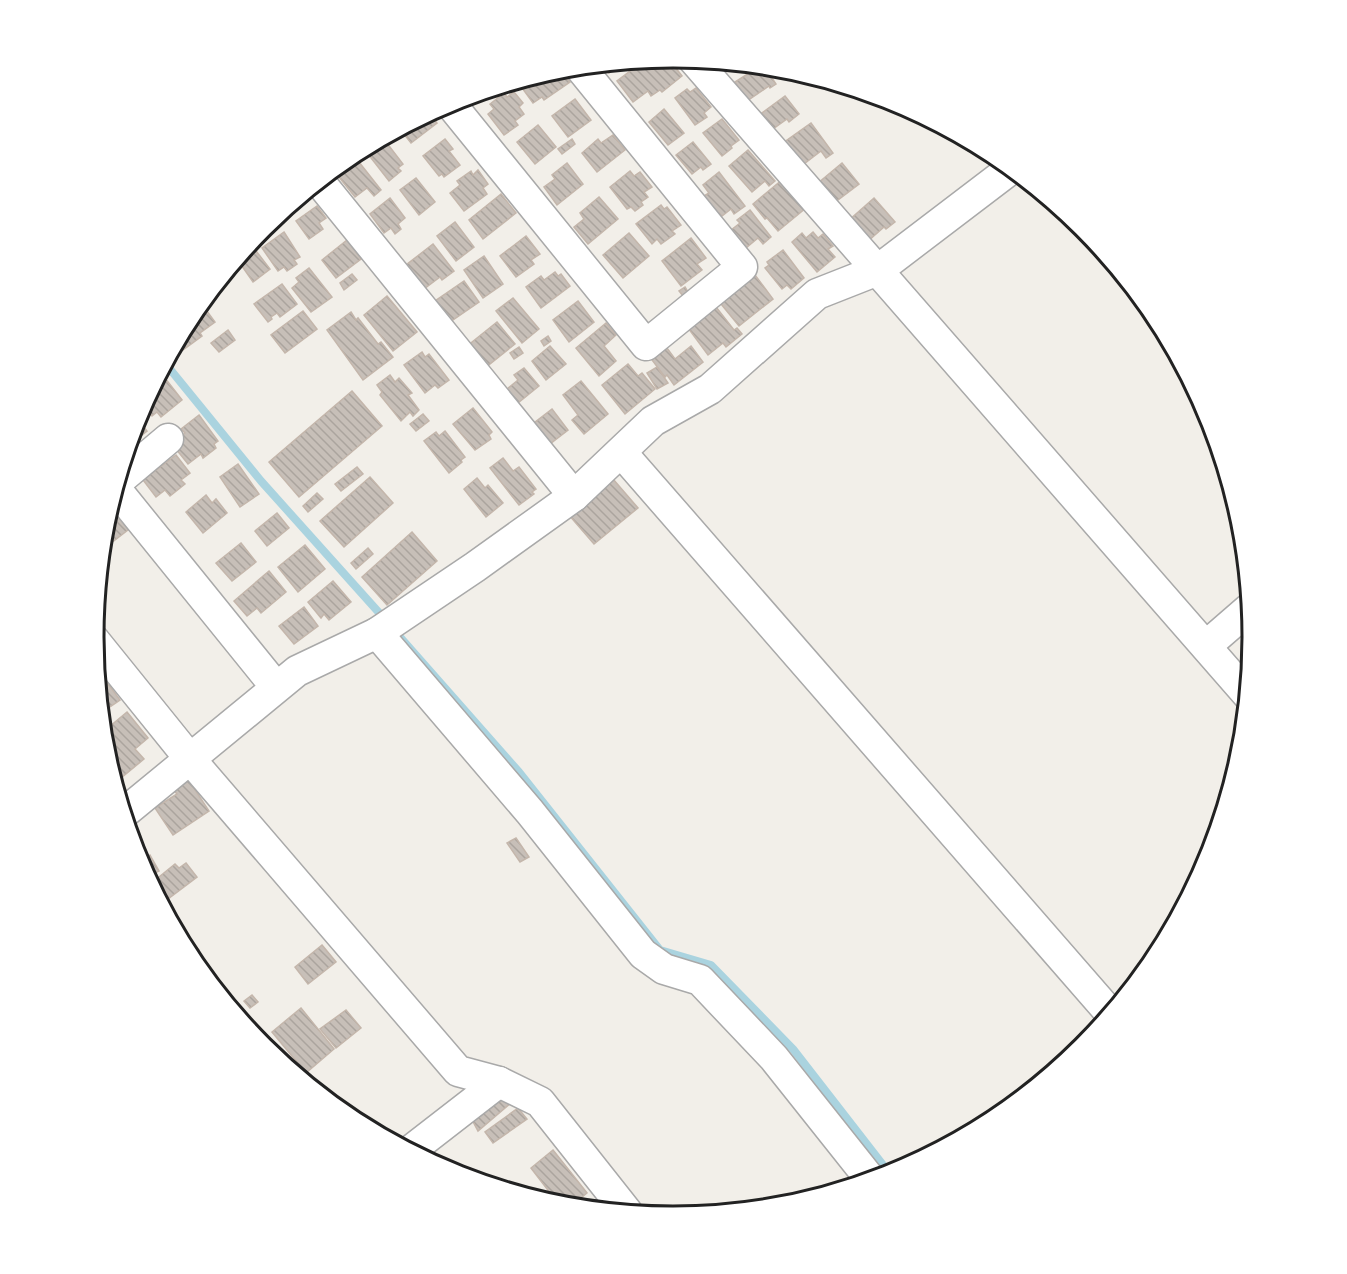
<svg xmlns="http://www.w3.org/2000/svg" width="1347" height="1274" viewBox="0 0 1347 1274" font-family="'Source Sans 3',sans-serif">
  <style>
    .lines { fill: none; stroke-linecap: round; stroke-linejoin: round }
    .stream { stroke: #aad3df; stroke-width: 8 }
    .building { fill: url(#building-back-hatch); stroke: #c4b6ab; stroke-width: 1.5 }
    .minor-casing { stroke: #a9a9a9; stroke-width: 33 }
    .minor { stroke: #fff; stroke-width: 30 }
    .rim { fill: none; stroke: #222; stroke-width: 3 }
  </style>
  <defs>
    <pattern id="building-back-hatch" width="6" height="6" patternUnits="userSpaceOnUse" patternTransform="scale(1.5)"><rect width="6" height="6" fill="#c7bfb8"/><path d="M-1 5l2 2M0 0l6 6M5-1l2 2" fill="none" stroke="#aba49e"/></pattern>
  </defs>
  <rect width="100%" height="100%" fill="#f2efe9"/>
  <g class="lines">
    <g class="stream">
      <polyline points="165,363 261,481 382,616"/>
      <polyline points="399,636 519,772 660,950 711,965 793,1049 890,1174"/>
    </g>
  </g>
  <g class="building">
    <polygon points="665,58 672,68 675,67 682,76 662,92 660,90 651,96 648,91 633,102 617,81 645,60"/>
    <polygon points="716,61 733,63 724,70"/>
    <polygon points="622,62 609,73 602,64"/>
    <polygon points="760,66 764,66 776,84 770,88 769,86 747,101 735,82"/>
    <polygon points="560,68 570,82 544,100 542,97 533,103 517,81"/>
    <polygon points="696,88 711,107 704,113 707,117 695,125 675,98 687,89 690,92"/>
    <polygon points="514,92 523,103 519,107 524,114 515,121 518,125 504,135 488,114 494,109 490,104 504,93 507,97"/>
    <polygon points="785,96 799,114 789,122 787,119 773,129 762,113"/>
    <polygon points="575,99 591,120 568,137 552,116"/>
    <polygon points="664,109 684,133 668,145 649,122"/>
    <polygon points="430,113 437,123 411,143 400,129"/>
    <polygon points="722,119 739,140 731,146 732,148 722,156 703,133"/>
    <polygon points="811,123 833,153 826,158 821,151 800,167 783,143"/>
    <polygon points="538,125 556,147 535,164 517,142"/>
    <polygon points="613,135 625,150 597,172 582,153 598,139 601,143"/>
    <polygon points="383,138 403,164 398,168 401,171 389,181 364,149"/>
    <polygon points="445,139 453,149 449,151 460,165 444,177 442,174 439,176 423,156"/>
    <polygon points="572,139 575,144 562,154 558,149"/>
    <polygon points="693,142 711,164 703,170 701,167 692,174 676,155"/>
    <polygon points="748,150 775,181 769,186 765,181 752,192 729,166"/>
    <polygon points="355,157 381,190 374,196 367,188 355,197 339,177 345,172 341,167"/>
    <polygon points="567,163 583,184 557,205 544,187 555,179 552,175"/>
    <polygon points="842,163 859,184 834,203 818,183"/>
    <polygon points="478,170 488,184 483,188 487,194 464,211 450,193 460,185 457,181 471,171 473,175"/>
    <polygon points="630,171 634,176 640,172 652,187 644,192 648,197 641,202 643,205 635,211 631,207 627,209 610,187"/>
    <polygon points="719,172 745,206 734,214 731,209 722,216 719,213 713,217 699,199 709,193 703,185"/>
    <polygon points="416,178 435,202 419,215 400,190"/>
    <polygon points="783,179 806,208 778,231 767,218 765,219 753,204"/>
    <polygon points="501,194 516,213 483,239 469,220"/>
    <polygon points="599,197 618,219 588,244 574,227 584,219 580,213"/>
    <polygon points="390,198 405,218 398,224 401,229 395,234 391,228 384,233 370,214"/>
    <polygon points="874,198 895,222 886,229 884,227 867,242 848,221"/>
    <polygon points="661,205 664,209 667,207 681,225 672,231 675,234 661,244 657,239 652,244 636,224"/>
    <polygon points="317,206 326,218 319,223 323,229 309,239 296,221"/>
    <polygon points="750,210 771,237 763,244 758,238 746,248 731,230 740,223 737,220"/>
    <polygon points="274,218 276,221 273,224 276,227 266,234 262,229"/>
    <polygon points="455,222 474,247 456,261 437,236"/>
    <polygon points="284,232 300,257 294,260 297,264 287,271 284,267 278,271 262,248"/>
    <polygon points="813,232 818,238 823,234 833,246 828,249 835,257 817,272 792,242 802,233 806,238"/>
    <polygon points="629,233 649,256 623,278 603,255"/>
    <polygon points="526,236 540,254 531,260 534,264 516,277 500,256"/>
    <polygon points="691,238 706,258 697,264 702,270 681,286 662,261"/>
    <polygon points="347,240 361,259 336,278 322,260"/>
    <polygon points="250,243 270,269 253,282 237,259"/>
    <polygon points="433,244 454,271 442,280 440,277 424,289 406,265"/>
    <polygon points="783,250 804,278 791,289 787,285 782,289 765,268 769,265 767,262"/>
    <polygon points="484,256 503,284 483,298 464,270"/>
    <polygon points="309,268 332,297 311,312 292,288 299,282 296,278"/>
    <polygon points="752,271 773,299 739,326 717,299"/>
    <polygon points="555,272 558,276 561,274 570,286 541,308 526,287 541,276 544,280"/>
    <polygon points="352,274 357,280 344,290 340,283"/>
    <polygon points="464,281 479,302 450,322 435,301"/>
    <polygon points="282,284 297,304 280,317 277,313 271,317 272,319 268,322 254,304"/>
    <polygon points="685,287 688,292 683,296 679,291"/>
    <polygon points="387,296 417,332 393,351 364,315"/>
    <polygon points="513,298 539,329 522,343 496,311"/>
    <polygon points="578,301 594,322 569,342 553,320"/>
    <polygon points="201,303 215,322 200,333 202,336 183,350 177,342 191,314"/>
    <polygon points="716,307 734,330 737,328 742,334 726,347 723,343 708,355 688,328"/>
    <polygon points="303,311 317,329 285,353 271,335"/>
    <polygon points="351,312 356,320 358,318 378,344 381,342 393,357 363,380 327,330"/>
    <polygon points="497,322 515,344 485,368 467,346"/>
    <polygon points="606,323 616,335 604,346 616,361 599,376 576,348"/>
    <polygon points="228,330 235,340 219,352 211,343"/>
    <polygon points="548,336 551,341 544,346 541,341"/>
    <polygon points="550,346 566,364 546,380 532,361"/>
    <polygon points="691,346 703,362 674,385 667,375 665,377 652,360 667,348 675,359"/>
    <polygon points="519,347 523,353 514,359 510,353"/>
    <polygon points="422,352 425,357 429,354 449,380 438,388 435,385 425,393 404,365"/>
    <polygon points="628,364 638,376 642,373 655,389 625,414 602,385"/>
    <polygon points="657,367 668,383 657,389 647,373"/>
    <polygon points="524,368 539,386 518,403 507,389 518,380 514,375"/>
    <polygon points="161,373 182,400 161,417 157,412 152,416 143,405"/>
    <polygon points="390,375 395,382 399,378 412,393 408,395 419,410 413,416 410,412 401,421 380,395 382,392 377,385"/>
    <polygon points="581,381 608,414 584,434 572,420 578,415 563,395"/>
    <polygon points="352,391 382,426 299,497 269,462"/>
    <polygon points="473,408 492,432 489,435 491,439 475,450 453,424"/>
    <polygon points="552,409 568,430 550,444 534,423"/>
    <polygon points="423,414 429,421 416,431 410,424"/>
    <polygon points="199,415 218,441 214,444 216,448 203,458 201,454 188,464 172,444 185,433 181,429"/>
    <polygon points="137,418 147,431 128,446"/>
    <polygon points="445,431 465,457 461,460 462,462 449,473 424,441 436,432 439,436"/>
    <polygon points="176,455 190,473 181,480 185,484 170,496 165,490 156,497 143,480"/>
    <polygon points="503,458 513,471 519,467 536,489 532,492 534,494 519,505 490,468"/>
    <polygon points="238,464 259,494 240,507 220,477"/>
    <polygon points="357,467 363,474 341,491 335,484"/>
    <polygon points="370,477 393,503 344,547 320,521"/>
    <polygon points="477,478 485,488 488,485 503,503 486,517 464,489"/>
    <polygon points="613,479 638,508 594,544 569,515"/>
    <polygon points="317,493 323,499 308,512 303,506"/>
    <polygon points="206,495 212,503 216,499 227,513 203,533 186,512"/>
    <polygon points="117,506 137,523 106,547 103,543 105,524 109,509 111,508 112,510"/>
    <polygon points="277,513 289,528 267,546 255,531"/>
    <polygon points="412,532 437,561 387,605 362,577"/>
    <polygon points="241,543 256,562 232,581 216,563"/>
    <polygon points="305,545 325,569 298,592 278,567"/>
    <polygon points="368,548 373,554 356,569 351,563"/>
    <polygon points="269,571 286,592 261,613 257,608 247,616 234,601"/>
    <polygon points="333,581 351,602 329,620 324,614 321,618 308,602"/>
    <polygon points="304,607 318,626 294,644 279,626"/>
    <polygon points="106,681 120,700 101,713 98,687"/>
    <polygon points="127,712 148,738 135,749 144,759 115,783 105,750 103,732"/>
    <polygon points="188,779 209,811 173,835 155,808 177,794 173,789"/>
    <polygon points="516,838 529,857 520,862 507,843"/>
    <polygon points="150,855 159,871 149,876 140,862"/>
    <polygon points="186,863 197,877 168,899 154,881 175,864 179,868"/>
    <polygon points="178,926 199,950 190,958 175,928"/>
    <polygon points="322,945 336,962 308,984 295,967"/>
    <polygon points="252,995 258,1002 250,1008 244,1001"/>
    <polygon points="301,1008 334,1049 306,1073 272,1032"/>
    <polygon points="346,1010 361,1028 336,1048 320,1029"/>
    <polygon points="497,1096 511,1103 478,1131 469,1114"/>
    <polygon points="518,1108 527,1119 493,1143 485,1132"/>
    <polygon points="553,1150 587,1193 570,1207 560,1206 548,1202 554,1198 531,1168"/>
    <polygon points="478,1173 485,1183 470,1178"/>
  </g>
  <g class="lines">
    <defs>
      <g id="minor">
        <polyline points="693,59 1248,695"/>
        <polyline points="449,102 646,345 742,267 579,66"/>
        <polyline points="319,181 574,496"/>
        <polyline points="621,452 1111,1014"/>
        <polyline points="117,482 168,439"/>
        <polyline points="115,488 276,687"/>
        <polyline points="377,633 530,812 643,954 664,969 700,980 774,1058 871,1180"/>
        <polyline points="94,640 190,759 458,1071 499,1082 540,1102 627,1212"/>
        <polyline points="1206,646 1251,607"/>
        <polyline points="124,813 297,671 377,633 475,567 574,496 653,421 710,389 817,294 878,270 1012,168"/>
        <polyline points="410,1151 499,1082"/>
      </g>
    </defs>
    <use href="#minor" class="minor-casing"/>
    <use href="#minor" class="minor"/>
  </g>
  <path d="M0 0H1347V1274H0ZM104 637a569 569 0 1 1 1138 0a569 569 0 1 1-1138 0Z" fill="#fff" fill-rule="evenodd"/>
  <path class="rim" d="M104 637a569 569 0 1 1 1138 0a569 569 0 1 1-1138 0Z"/>
</svg>
